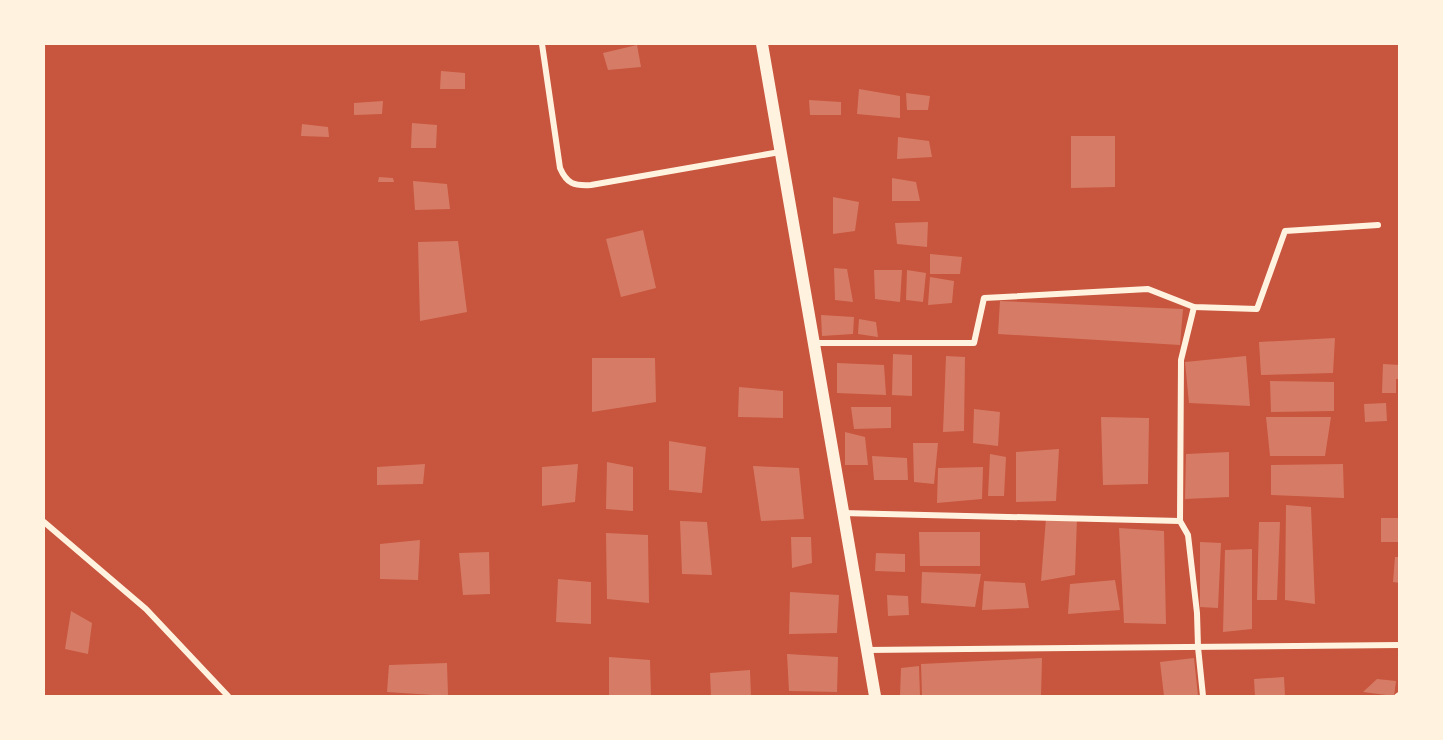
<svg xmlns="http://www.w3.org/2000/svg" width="1443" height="740" viewBox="0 0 1443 740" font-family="'Sofia Sans Condensed',sans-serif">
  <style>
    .building { fill: #d67c66 }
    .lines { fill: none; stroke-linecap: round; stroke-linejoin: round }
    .path { stroke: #fff3e0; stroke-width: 4 }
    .minor { stroke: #fff3e0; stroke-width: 6 }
    .secondary { stroke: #fff3e0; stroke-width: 12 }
  </style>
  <rect width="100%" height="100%" fill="#c8553d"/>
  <g class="building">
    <polygon points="637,45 641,67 608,70 603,53"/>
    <polygon points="441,71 465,73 465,89 440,89"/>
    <polygon points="859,89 900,96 900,118 857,114"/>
    <polygon points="906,93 930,96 928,110 907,110"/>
    <polygon points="809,100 841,102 841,115 810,115"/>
    <polygon points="383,101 382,114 354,115 354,103"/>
    <polygon points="412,123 437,125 436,148 411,148"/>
    <polygon points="302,124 328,127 329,137 301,136"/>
    <polygon points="1071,136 1115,136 1115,187 1071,188"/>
    <polygon points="898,137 929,141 932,157 897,159"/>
    <polygon points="379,177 393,178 394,182 378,182"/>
    <polygon points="892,178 916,182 920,201 892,201"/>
    <polygon points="413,181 447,184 450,209 415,210"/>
    <polygon points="833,197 859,202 855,231 833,234"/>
    <polygon points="928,222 927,247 897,244 895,223"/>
    <polygon points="643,230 656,288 621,297 606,239"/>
    <polygon points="458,241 467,312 420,321 418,242"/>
    <polygon points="930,254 962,257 960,274 930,274"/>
    <polygon points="834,268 847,269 853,302 835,300"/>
    <polygon points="874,270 902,270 900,302 875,299"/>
    <polygon points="907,270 926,273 923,302 906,300"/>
    <polygon points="930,277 954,281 952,303 928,305"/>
    <polygon points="1000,301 1183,309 1180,345 998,334"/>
    <polygon points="821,315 854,317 853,334 822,336"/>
    <polygon points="859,319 876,322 878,337 858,334"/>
    <polygon points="1335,338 1333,373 1261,375 1259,342"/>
    <polygon points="893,354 912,355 912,396 892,395"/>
    <polygon points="946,356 965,357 964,431 943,432"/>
    <polygon points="1246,356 1250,406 1189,403 1185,362"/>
    <polygon points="592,358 655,358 656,402 592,412"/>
    <polygon points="837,363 884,365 886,395 837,393"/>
    <polygon points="1383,364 1400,365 1400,379 1396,379 1396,393 1382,393"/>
    <polygon points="1270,381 1334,382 1334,411 1271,412"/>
    <polygon points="739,387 783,391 783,418 738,417"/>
    <polygon points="1386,403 1387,421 1365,422 1364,404"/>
    <polygon points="851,407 891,407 891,428 854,429"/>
    <polygon points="974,409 1000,412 998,446 973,443"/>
    <polygon points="1101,417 1149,418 1148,484 1103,485"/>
    <polygon points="1266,417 1331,417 1325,456 1270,456"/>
    <polygon points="845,432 865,437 868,465 845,465"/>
    <polygon points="669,441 706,447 702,493 669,490"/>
    <polygon points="913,443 938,443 934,484 914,482"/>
    <polygon points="1059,449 1056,501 1016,502 1016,452"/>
    <polygon points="1229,452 1229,497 1185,499 1186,454"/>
    <polygon points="990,454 1006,457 1004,496 988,496"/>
    <polygon points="872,456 907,458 908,480 874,480"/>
    <polygon points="607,462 633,467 633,511 606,509"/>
    <polygon points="425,464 423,484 377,485 377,467"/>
    <polygon points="578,464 575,502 542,506 542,467"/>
    <polygon points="1343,464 1344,498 1271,495 1271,465"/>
    <polygon points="753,466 799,468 804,519 761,521"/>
    <polygon points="983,467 982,499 937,503 938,468"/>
    <polygon points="1286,505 1311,507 1315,604 1285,600"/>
    <polygon points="1046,518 1077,518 1075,575 1041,581"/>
    <rect x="1381" y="518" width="19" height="24"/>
    <polygon points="680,521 707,522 712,575 682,574"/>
    <polygon points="1259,522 1280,522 1277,600 1257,600"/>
    <polygon points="1119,528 1164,531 1166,624 1124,623"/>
    <polygon points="919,532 980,532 980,566 920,566"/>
    <polygon points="606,533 648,535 649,603 607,599"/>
    <polygon points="791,537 811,537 812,563 792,568"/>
    <polygon points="420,540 418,580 380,579 380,544"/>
    <polygon points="1200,542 1221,543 1218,608 1200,607"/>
    <polygon points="1252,549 1252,629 1223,632 1225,550"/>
    <polygon points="489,552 490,594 463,595 459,553"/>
    <polygon points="876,553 905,554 905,572 875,571"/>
    <polygon points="1395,557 1400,557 1400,583 1393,582"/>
    <polygon points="922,572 981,574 975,607 921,603"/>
    <polygon points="558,579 591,582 591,624 556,622"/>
    <polygon points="1115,580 1120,610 1068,614 1070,584"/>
    <polygon points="984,581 1025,583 1029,608 982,610"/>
    <polygon points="790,592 839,595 837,633 789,634"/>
    <polygon points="887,595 908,596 909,615 888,616"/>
    <polygon points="71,611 92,623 88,654 65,649"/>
    <polygon points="787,654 838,657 837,692 789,691"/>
    <polygon points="609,657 650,660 651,696 609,696"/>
    <polygon points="1042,658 1041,696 922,696 921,664"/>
    <polygon points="1194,658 1198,696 1164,696 1160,662"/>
    <polygon points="447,663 448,696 387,692 389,665"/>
    <polygon points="919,666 920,696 900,696 901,668"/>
    <polygon points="750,670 751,696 711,696 710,673"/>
    <polygon points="1284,677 1285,696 1255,696 1254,679"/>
    <polygon points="1377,679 1396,681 1394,696 1363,692"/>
  </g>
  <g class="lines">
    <polyline class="path" points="1396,696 1400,693"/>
    <g class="minor">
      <path d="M 542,44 L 560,168 C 567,184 574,186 591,185 L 780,152"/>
      <polyline points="1194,307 1181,360 1180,521 1188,535 1197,613 1198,647 1203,696"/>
      <polyline points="814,343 974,343 984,298 1148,289 1194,307 1257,309 1285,231 1378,225"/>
      <polyline points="842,513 1180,521"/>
      <polyline points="44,522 146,609 228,696"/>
      <polyline points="866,650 1400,645"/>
    </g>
    <polyline class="secondary" points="762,44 875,696"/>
  </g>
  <rect width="1443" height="740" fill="none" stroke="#fff3e0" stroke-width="90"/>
</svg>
